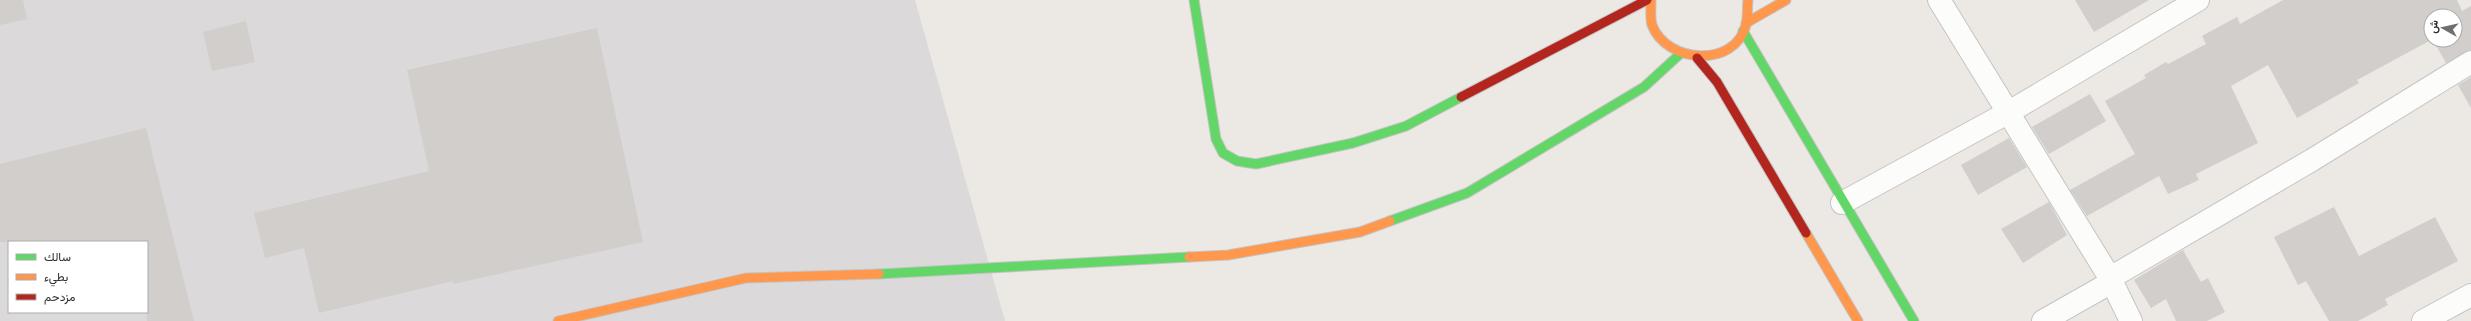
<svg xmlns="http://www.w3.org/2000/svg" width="2471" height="321" viewBox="0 0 2471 321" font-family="'Titillium Web',Vazirmatn,sans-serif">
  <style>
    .industrial { fill: #dcd9db; fill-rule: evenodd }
    .building { fill: #d1cecb }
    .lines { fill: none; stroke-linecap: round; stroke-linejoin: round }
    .street-casing { stroke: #c5c4c5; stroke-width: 24 }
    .fast-casing { stroke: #c5c4c5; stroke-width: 11 }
    .slow-casing { stroke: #c5c4c5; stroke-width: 11 }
    .jam-casing { stroke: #c5c4c5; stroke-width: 11 }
    .street { stroke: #fcfcfb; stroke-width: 22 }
    .fast { stroke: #63d668; stroke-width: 9 }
    .slow { stroke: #ff974d; stroke-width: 9 }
    .jam { stroke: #b3261e; stroke-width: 9 }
  </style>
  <rect width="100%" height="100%" fill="#ece8e4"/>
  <path class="industrial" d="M 0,0 L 915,0 L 1005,321 L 0,321 ZM 9,242 L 147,242 L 147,312 L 9,312 Z"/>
  <g class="building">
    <polygon points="0,0 23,0 27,19 0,25"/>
    <polygon points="2075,0 2149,0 2094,32"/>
    <polygon points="2283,0 2457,0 2462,11 2471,6 2471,50 2446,63 2433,40 2455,40 2455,16 2431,16 2431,40 2357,80 2359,83 2297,118 2268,65 2231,86 2258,143 2196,174 2199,180 2168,194 2159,176 2087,216 2070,190 2135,154 2105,101 2146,78 2144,75 2166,62 2168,64 2206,44 2202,36 2237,17 2240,24"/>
    <polygon points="246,21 255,62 212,71 203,32"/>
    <polygon points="597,28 643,242 453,284 453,281 319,313 304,248 265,258 254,213 429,171 407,70"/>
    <polygon points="2471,77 2471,108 2458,85"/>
    <polygon points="2090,94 2106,121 2049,154 2032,127"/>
    <polygon points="146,128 194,321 147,321 147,242 0,242 0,164"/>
    <polygon points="2009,138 2027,167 1978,195 1961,165"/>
    <polygon points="2049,202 2067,235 2023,263 2001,229"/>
    <polygon points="2334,207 2359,256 2435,217 2458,261 2385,299 2388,305 2358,321 2329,321 2306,281 2298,285 2274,237"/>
    <polygon points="2183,250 2201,282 2208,278 2225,312 2207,321 2176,321 2166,299 2151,308 2134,280"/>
  </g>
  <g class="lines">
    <defs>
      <g id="street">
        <polyline points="1939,0 2110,278 2131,321"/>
        <polyline points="1842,203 2009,112 2198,0"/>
        <polyline points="2110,278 2312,160 2471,62"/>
        <polyline points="2043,321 2110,283"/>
        <polyline points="2423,321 2471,295"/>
      </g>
      <g id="fast">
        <polyline points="1194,0 1216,139 1223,153 1237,161 1256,164 1353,143 1406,126 1461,97"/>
        <polyline points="1743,31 1914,321"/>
        <polyline points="1390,221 1467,193 1644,87 1680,54"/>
        <polyline points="879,274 1189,257"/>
      </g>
      <g id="slow">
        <path d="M 1651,0 C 1651,7 1650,18 1652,25 C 1667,64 1735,68 1746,25 C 1748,17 1747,8 1748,0"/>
        <polyline points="1746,23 1786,0"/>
        <polyline points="1806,233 1858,321"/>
        <polyline points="1189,257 1228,255 1360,232 1390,221"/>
        <polyline points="558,321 746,278 879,274"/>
      </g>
      <g id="jam">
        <polyline points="1697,58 1717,82 1806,233"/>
        <polyline points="1461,97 1647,0"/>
      </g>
    </defs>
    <use href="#street" class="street-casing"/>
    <use href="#fast" class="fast-casing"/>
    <use href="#slow" class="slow-casing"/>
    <use href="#jam" class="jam-casing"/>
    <use href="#street" class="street"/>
    <use href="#fast" class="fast"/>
    <use href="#slow" class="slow"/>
    <use href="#jam" class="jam"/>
  </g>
  <rect x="8" y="241" width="140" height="72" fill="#ffffff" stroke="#ababab"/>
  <rect x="16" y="254" width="20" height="6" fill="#63d668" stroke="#ababab"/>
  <text x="44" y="261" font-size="12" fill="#2e2e2e">سالك</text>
  <rect x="16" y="274" width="20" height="6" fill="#ff974d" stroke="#ababab"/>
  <text x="44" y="281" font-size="12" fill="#2e2e2e">بطيء</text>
  <rect x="16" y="294" width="20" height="6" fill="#b3261e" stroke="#ababab"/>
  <text x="44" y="301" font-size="12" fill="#2e2e2e">مزدحم</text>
  <g transform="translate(2443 28) rotate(278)"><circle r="19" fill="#ffffff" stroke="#ababab"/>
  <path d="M0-3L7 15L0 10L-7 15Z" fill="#706f6e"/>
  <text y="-6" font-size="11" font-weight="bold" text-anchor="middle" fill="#2e2e2e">ش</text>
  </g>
</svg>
